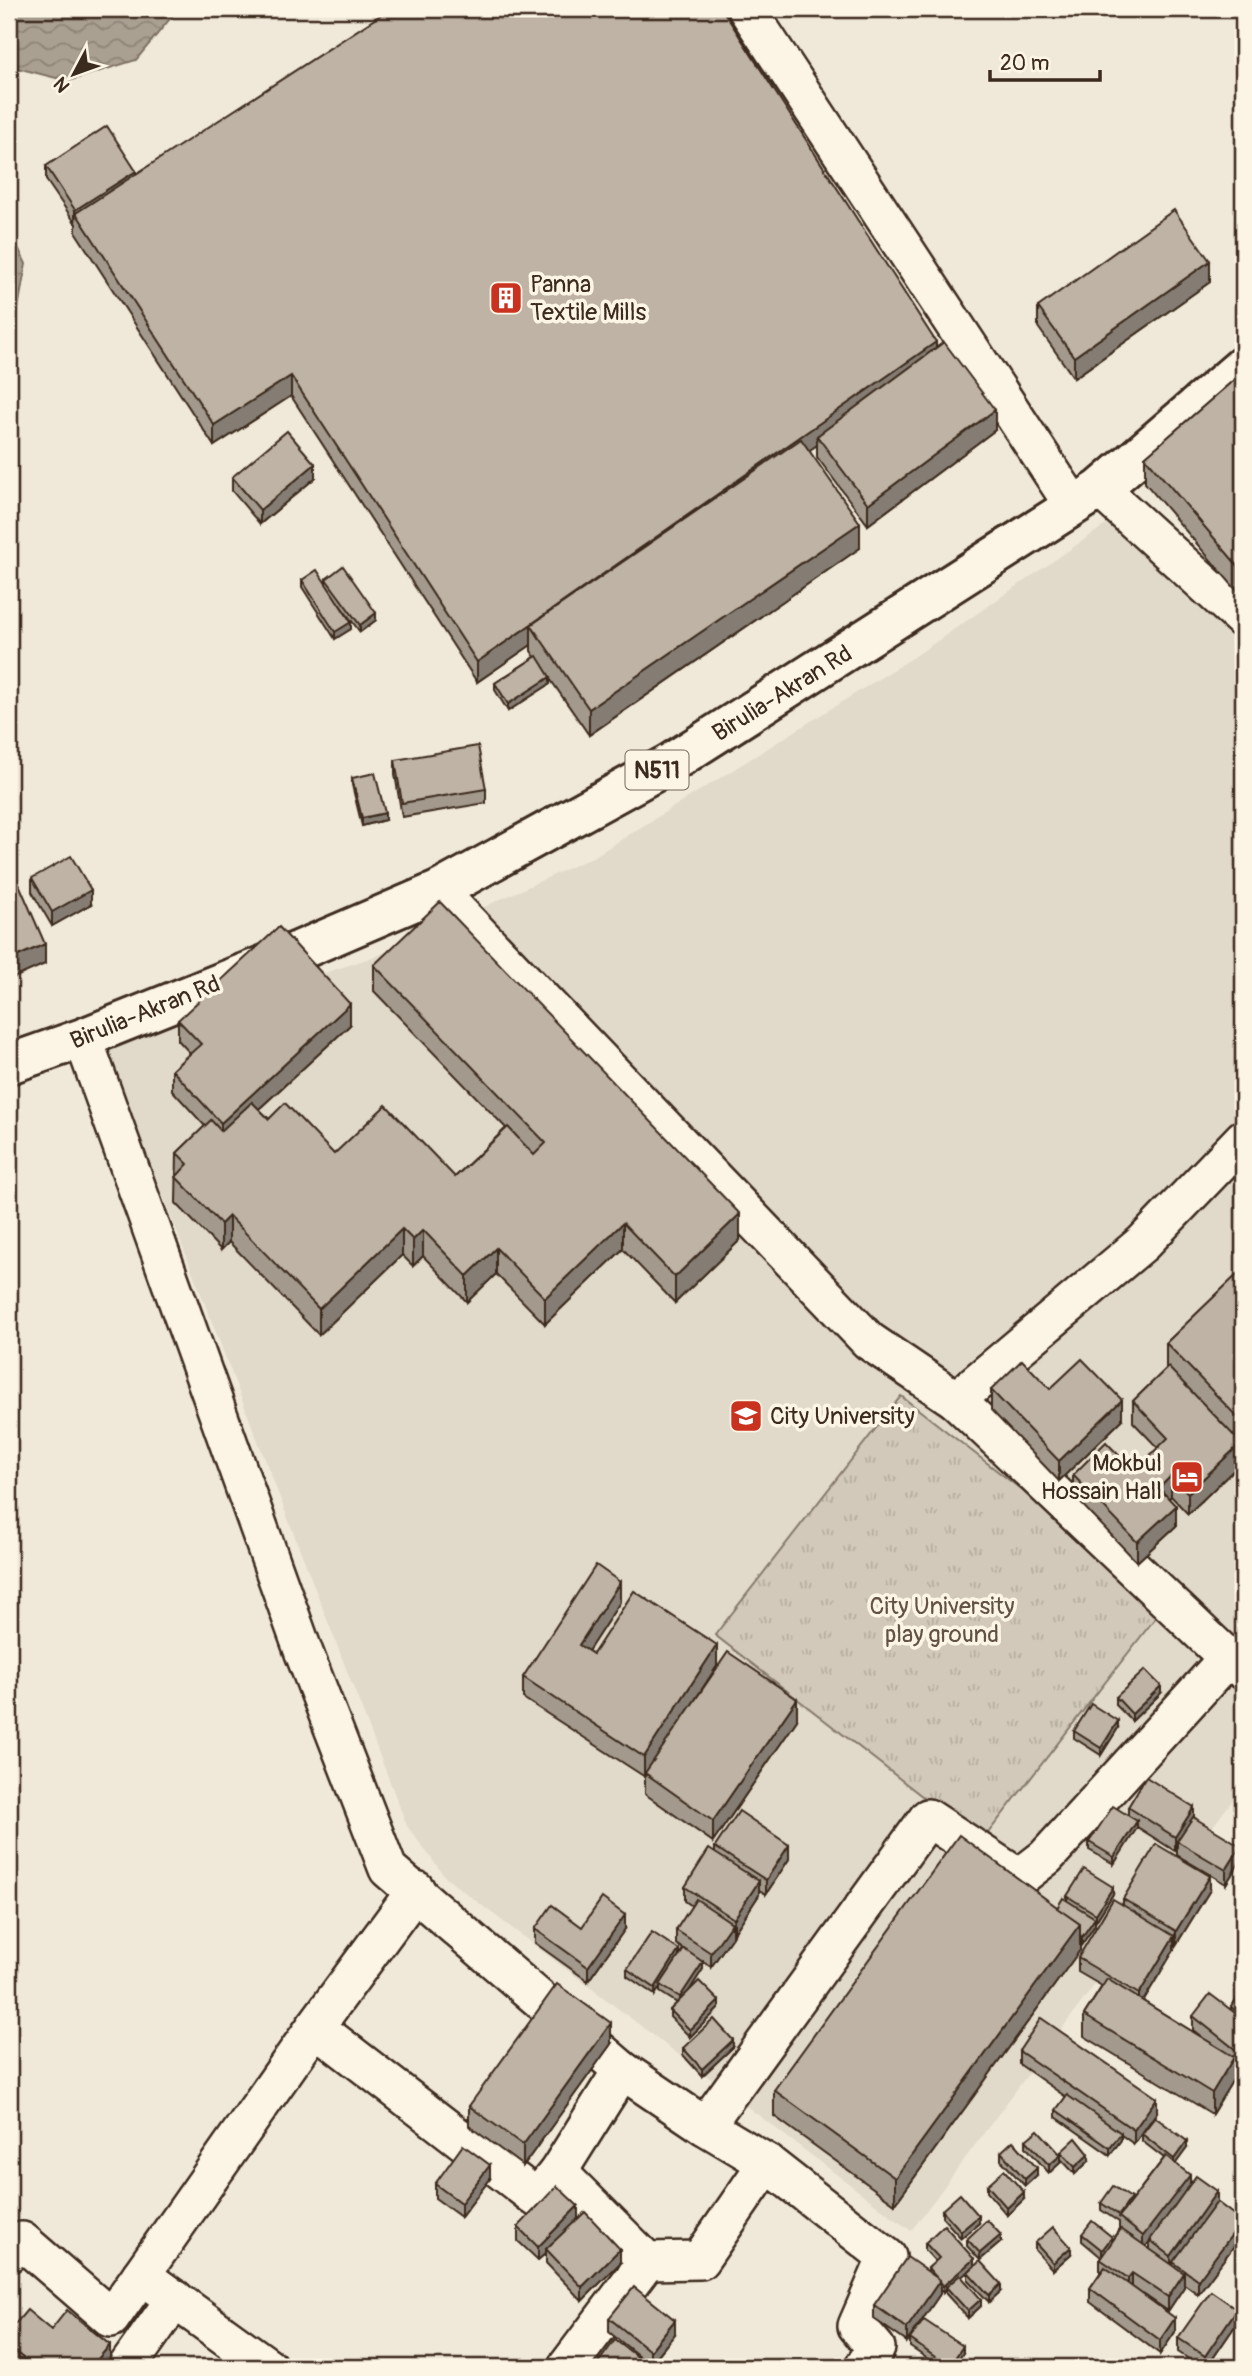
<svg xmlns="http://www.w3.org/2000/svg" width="1252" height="2376" viewBox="0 0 1252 2376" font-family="Pangolin,sans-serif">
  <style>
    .built { fill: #e1d9c9 }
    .park { fill: url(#park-tufts); stroke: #867a6c; stroke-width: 2 }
    .water { fill: url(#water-waves); stroke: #7e7163; stroke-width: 2 }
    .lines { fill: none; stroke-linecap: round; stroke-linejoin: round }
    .minor-casing { stroke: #3b2a1e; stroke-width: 42 }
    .highway-casing { stroke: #3b2a1e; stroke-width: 44 }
    .minor { stroke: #fcf5e5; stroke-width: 37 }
    .highway { stroke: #fcf5e5; stroke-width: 38 }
    .wall { fill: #a39a8d; stroke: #3b2a1e; stroke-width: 2; fill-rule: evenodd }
    .shaded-wall { fill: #857d73; stroke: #3b2a1e; stroke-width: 2 }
    .building { fill: #beb3a4; stroke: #3b2a1e; stroke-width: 2 }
    .labels { text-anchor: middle; stroke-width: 7; stroke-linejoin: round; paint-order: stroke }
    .shield { fill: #fcf5e5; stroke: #75675a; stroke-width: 2 }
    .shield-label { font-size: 23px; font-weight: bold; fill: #3b2a1e }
    .poi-label { font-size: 24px; fill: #3b2a1e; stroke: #fcf5e5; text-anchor: start }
    .street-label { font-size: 24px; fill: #3b2a1e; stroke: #fcf5e5 }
    .park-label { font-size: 24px; fill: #615245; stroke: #fcf5e5 }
  </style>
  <defs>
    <pattern id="park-tufts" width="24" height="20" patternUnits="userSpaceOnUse" patternTransform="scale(1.75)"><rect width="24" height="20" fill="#d2c9ba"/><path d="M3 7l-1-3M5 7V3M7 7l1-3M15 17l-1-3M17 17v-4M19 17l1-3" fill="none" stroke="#b5ad9f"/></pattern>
    <pattern id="water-waves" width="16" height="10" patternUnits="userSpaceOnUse" patternTransform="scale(1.75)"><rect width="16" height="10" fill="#aaa091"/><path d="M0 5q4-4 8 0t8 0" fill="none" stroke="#8c8376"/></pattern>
  </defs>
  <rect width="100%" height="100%" fill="#f0e9d9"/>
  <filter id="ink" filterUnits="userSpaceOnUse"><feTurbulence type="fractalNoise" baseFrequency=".0143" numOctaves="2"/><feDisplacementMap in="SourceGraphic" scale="14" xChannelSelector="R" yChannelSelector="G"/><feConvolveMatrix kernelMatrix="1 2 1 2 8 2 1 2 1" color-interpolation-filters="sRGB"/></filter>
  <g filter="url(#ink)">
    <polygon class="built" points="1107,524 1243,646 1243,1786 911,2231 446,1878 407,1826 105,1046 379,955 595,856 917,655"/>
    <polygon class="park" points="901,1396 1167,1603 981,1842 715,1635"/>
    <g class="water">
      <polygon points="9,9 178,9 136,60 68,81 9,66"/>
      <polygon points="9,229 26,264 17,314 9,327"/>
    </g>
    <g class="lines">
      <defs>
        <g id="minor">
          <polyline points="747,9 1073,505"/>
          <polyline points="1100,489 1243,619"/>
          <polyline points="438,891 869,1341 956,1400 1143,1243 1243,1139"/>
          <polyline points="83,1038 304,1653 388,1869 622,2070 705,2126 767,2163 887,2257 857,2326 876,2348 864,2367"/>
          <polyline points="956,1400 1228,1658"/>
          <polyline points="416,1890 315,2027 537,2198 558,2172 622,2070"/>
          <polyline points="705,2126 928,1818 1019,1878 1046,1857 1228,1658 1243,1670"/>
          <polyline points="558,2172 647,2261 567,2367"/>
          <polyline points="9,2253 22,2241 111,2318 315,2027"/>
          <polyline points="647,2261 700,2260 767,2163"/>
          <polyline points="141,2275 268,2367"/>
          <polyline points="127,2367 175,2299"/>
        </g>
        <polyline id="highway" points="9,1064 83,1038 270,963 438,891 669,764 1100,489 1243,366"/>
      </defs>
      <use href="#minor" class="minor-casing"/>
      <use href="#highway" class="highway-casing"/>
      <use href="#minor" class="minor"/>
      <use href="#highway" class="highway"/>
    </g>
    <g class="wall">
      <polygon points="46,166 136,174 936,349 995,430 868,525 817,457 817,445 809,450 860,548 589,735 550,679 550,684 508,711 495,690 495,683 535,657 531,651 531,645 477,682 291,396 214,446 76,233 76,224 46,180"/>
      <polygon points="1210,282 1074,378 1038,327 1038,307"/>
      <polygon points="1243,372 1243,587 1238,592 1145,483 1145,457"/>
      <polygon points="232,477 315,478 260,524 232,491"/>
      <polygon points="326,579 376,620 360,632 337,601 351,629 335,639 302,587 302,580 326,584"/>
      <polygon points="395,760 486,789 486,803 402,817 395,774"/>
      <polygon points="352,778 385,820 362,826 352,785"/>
      <polygon points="32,878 91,904 52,926 32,892"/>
      <polygon points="374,965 740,1240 675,1303 623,1249 545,1324 496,1274 467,1302 423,1256 413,1266 402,1255 319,1335 229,1242 221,1250 176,1203 177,1153 205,1126 172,1090 172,1070 190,1053 178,1040 178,1020 350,1025 259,1109 269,1119 334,1154 455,1177 506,1128 374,991"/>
      <polygon points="1243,1269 1243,1449 1241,1446 1241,1463 1188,1514 1171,1496 1169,1498 1176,1526 1137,1562 1073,1495 1073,1475 1134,1471 1158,1448 1133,1422 1133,1401 1166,1369 1166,1343"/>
      <polygon points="1050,1389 1122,1420 1059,1481 991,1410 991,1390"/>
      <polygon points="620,1602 588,1651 593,1654 717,1666 696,1699 797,1720 713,1842 645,1794 645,1777 523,1698 523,1677"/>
      <polygon points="1161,1693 1132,1721 1116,1705 1116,1697"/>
      <polygon points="1118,1728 1101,1755 1074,1738 1074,1731"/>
      <polygon points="1128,1807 1194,1817 1241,1860 1226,1884 1177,1855 1177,1847 1175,1851 1137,1827 1114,1864 1089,1850 1089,1842 1128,1815"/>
      <polygon points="715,1847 789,1859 766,1894 759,1890 759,1895 734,1933 732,1932 732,1937 711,1967 703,1962 703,1969 688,1991 719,2008 690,2037 670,2017 670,2010 677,2003 660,1992 660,1987 655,1995 627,1976 627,1969 679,1955 683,1949 676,1944 676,1930 692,1906 685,1901 685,1887 715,1853"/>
      <polygon points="1210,1890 1176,1945 1174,1944 1174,1950 1143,2001 1203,2038 1193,2030 1193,2016 1231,2010 1231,2007 1243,1990 1243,2055 1236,2064 1234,2062 1234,2078 1212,2114 1084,2036 1084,2015 1102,1986 1078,1972 1078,1958 1123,1905 1123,1899"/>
      <polygon points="1113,1894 1096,1921 1095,1920 1095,1925 1082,1944 1080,1942 1080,1950 895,2204 774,2116 774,2090 1057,1908 1067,1900 1067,1896"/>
      <polygon points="582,1927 625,1929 588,1981 535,1943 535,1929"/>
      <polygon points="611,2044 523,2166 469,2126 469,2106"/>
      <polygon points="733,2047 702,2076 683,2055 683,2048"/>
      <polygon points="1019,2051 1157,2112 1134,2144 1121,2135 1121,2140 1110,2155 1056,2117 1056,2110 1066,2097 1019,2064"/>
      <path d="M 1142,2134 L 1187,2148 L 1175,2164 L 1190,2184 L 1217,2202 L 1242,2235 L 1198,2294 L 1184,2284 L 1184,2287 L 1168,2311 L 1143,2294 L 1175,2332 L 1160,2354 L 1090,2302 L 1090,2288 L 1100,2273 L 1100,2259 L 1101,2257 L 1082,2241 L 1082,2234 L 1112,2241 L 1119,2231 L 1119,2222 L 1101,2210 L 1101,2203 L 1131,2201 L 1164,2158 L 1142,2141 ZM 1150,2241 L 1150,2250 L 1145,2247 Z"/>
      <polygon points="1026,2140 1061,2162 1049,2173 1026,2147"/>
      <polygon points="1001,2152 1037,2175 1025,2186 1001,2160"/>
      <polygon points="1061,2152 1089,2161 1075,2174 1061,2159"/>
      <polygon points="490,2179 461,2217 435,2198 435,2184"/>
      <polygon points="987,2185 1024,2199 1007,2215 987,2192"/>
      <polygon points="942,2210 979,2223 961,2238 942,2217"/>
      <polygon points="578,2218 620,2263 582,2301 546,2263 546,2253 538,2260 518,2241 518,2227"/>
      <polygon points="967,2239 1001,2242 980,2260 967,2246"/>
      <polygon points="925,2243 974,2266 961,2277 981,2306 968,2318 946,2294 946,2290 943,2293 940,2289 940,2294 907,2342 874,2319 874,2305 928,2272 928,2268 936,2262 925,2250"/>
      <polygon points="1035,2243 1071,2254 1053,2270 1035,2250"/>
      <polygon points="968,2272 1001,2291 989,2302 968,2280"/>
      <polygon points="609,2318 675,2334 650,2365 609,2332"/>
      <polygon points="1237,2323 1207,2367 1201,2367 1178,2352 1178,2338"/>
      <polygon points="910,2339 963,2353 953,2367 940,2367 910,2347"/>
    </g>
    <g class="shaded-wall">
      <polygon points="136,171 136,185 76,213 75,224 75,210"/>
      <polygon points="1210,261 1210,282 1074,378 1074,357"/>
      <polygon points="936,342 936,362 817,436 817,445 540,639 531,625 531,645 477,682 477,662"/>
      <polygon points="291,376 291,396 214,446 214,425"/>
      <polygon points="995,410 995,430 868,525 868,504"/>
      <polygon points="315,464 315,478 260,524 260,510"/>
      <polygon points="860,523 860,548 589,735 589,709"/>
      <polygon points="1243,562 1243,587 1238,592 1238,566"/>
      <polygon points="376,613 376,620 360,632 360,625"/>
      <polygon points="351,622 351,629 335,639 335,632"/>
      <polygon points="550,677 550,684 508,711 508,704"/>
      <polygon points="385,813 385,820 362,826 362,818"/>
      <polygon points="91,890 91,904 52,926 52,912"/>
      <polygon points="45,944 45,964 9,980 9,960"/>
      <polygon points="350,1004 350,1025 221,1144 221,1123"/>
      <polygon points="740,1214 740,1240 675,1303 675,1277"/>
      <polygon points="229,1216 229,1242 221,1250 221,1224"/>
      <polygon points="623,1223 623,1249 545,1324 545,1298"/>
      <polygon points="402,1229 402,1255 319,1335 319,1309"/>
      <polygon points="423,1230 423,1256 413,1266 413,1240"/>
      <polygon points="496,1248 496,1274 467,1302 467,1276"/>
      <polygon points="1122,1400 1122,1420 1059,1481 1059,1461"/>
      <polygon points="1241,1443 1241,1463 1188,1514 1188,1493"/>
      <polygon points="1171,1476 1171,1496 1159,1508 1159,1488"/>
      <polygon points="1176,1506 1176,1526 1137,1562 1137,1542"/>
      <polygon points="620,1582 620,1602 579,1665 579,1645"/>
      <polygon points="717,1645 717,1666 646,1775 645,1773 644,1778 644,1757"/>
      <polygon points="1161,1686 1161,1693 1132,1721 1132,1714"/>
      <polygon points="797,1699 797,1720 713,1842 713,1821"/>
      <polygon points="1118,1721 1118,1728 1101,1755 1101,1748"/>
      <polygon points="1194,1807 1194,1821 1177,1841 1177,1847 1175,1851 1175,1837"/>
      <polygon points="1137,1821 1137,1828 1114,1864 1114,1857"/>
      <polygon points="789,1845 789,1859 766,1894 766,1880"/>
      <polygon points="1241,1846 1241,1860 1226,1884 1226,1870"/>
      <polygon points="1210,1876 1210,1890 1176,1945 1176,1931"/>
      <polygon points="759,1881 759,1895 734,1933 734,1919"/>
      <polygon points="1113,1887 1113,1894 1096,1921 1096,1914"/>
      <polygon points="625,1915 625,1929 588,1981 588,1967"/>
      <polygon points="1095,1918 1095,1925 1082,1944 1082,1937"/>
      <polygon points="732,1923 732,1937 711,1967 711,1953"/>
      <polygon points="1080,1924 1080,1950 895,2204 895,2178"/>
      <polygon points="1174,1936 1174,1950 1139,2008 1139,1994"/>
      <polygon points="679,1950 679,1957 660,1985 660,1987 655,1995 655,1988"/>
      <polygon points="703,1962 703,1969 680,2005 680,1997"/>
      <polygon points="719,2001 719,2008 690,2037 690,2030"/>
      <polygon points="611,2023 611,2044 523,2166 523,2145"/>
      <polygon points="733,2040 733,2047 702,2076 702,2069"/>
      <polygon points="1243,2041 1243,2055 1236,2064 1236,2050"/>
      <polygon points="1234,2057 1234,2078 1212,2114 1212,2093"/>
      <polygon points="1157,2098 1157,2112 1134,2144 1134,2130"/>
      <polygon points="1121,2133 1121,2140 1110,2155 1110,2148"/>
      <polygon points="1187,2141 1187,2148 1174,2166 1174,2159"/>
      <polygon points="1089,2154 1089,2161 1075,2174 1075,2167"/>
      <polygon points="1061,2155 1061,2162 1049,2173 1049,2165"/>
      <polygon points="490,2165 490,2179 461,2217 461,2203"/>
      <polygon points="1037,2168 1037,2175 1025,2186 1025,2179"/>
      <polygon points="1190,2175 1190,2189 1143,2250 1143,2236"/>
      <polygon points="1217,2191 1217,2205 1173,2262 1173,2266 1171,2269 1171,2256"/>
      <polygon points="1024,2192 1024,2199 1007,2215 1007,2208"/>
      <polygon points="578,2206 578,2220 546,2249 546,2253 538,2260 538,2247"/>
      <polygon points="979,2216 979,2223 961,2238 961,2231"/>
      <polygon points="1242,2221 1242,2235 1198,2294 1198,2280"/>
      <polygon points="1001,2235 1001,2242 980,2260 980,2253"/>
      <polygon points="1112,2237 1112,2244 1102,2257 1102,2250"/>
      <polygon points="1071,2247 1071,2254 1053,2270 1053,2263"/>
      <polygon points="620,2249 620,2263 582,2301 582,2287"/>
      <polygon points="974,2259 974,2266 948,2289 946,2287 946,2290 943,2293 943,2286"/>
      <polygon points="1132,2273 1132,2287 1128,2292 1128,2278"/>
      <polygon points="1184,2273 1184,2287 1168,2311 1168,2297"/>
      <polygon points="940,2280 940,2294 907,2342 907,2328"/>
      <polygon points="1001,2284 1001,2291 989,2302 989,2295"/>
      <polygon points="981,2299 981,2306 968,2318 968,2311"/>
      <polygon points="1237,2309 1237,2323 1207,2367 1205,2367 1205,2356"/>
      <polygon points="1175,2318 1175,2332 1160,2354 1160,2340"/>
      <polygon points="675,2320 675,2334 650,2365 650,2351"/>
      <polygon points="110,2345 110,2359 103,2367 91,2367"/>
      <polygon points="963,2346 963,2353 953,2367 949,2367"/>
    </g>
    <g class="building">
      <polygon points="390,9 722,9 936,342 477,662 291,376 214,425 76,213"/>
      <polygon points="107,126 136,171 75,210 46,166"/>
      <polygon points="1174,210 1210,261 1074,357 1038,307"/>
      <polygon points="944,342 995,410 868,504 817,436"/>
      <polygon points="1243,372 1243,562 1238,566 1145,457"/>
      <polygon points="287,431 315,464 260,510 232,477"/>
      <polygon points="801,439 860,523 589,709 531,625"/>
      <polygon points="343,566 376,613 360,625 326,579"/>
      <polygon points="317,570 351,622 335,632 302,580"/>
      <polygon points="537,656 550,677 508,704 495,683"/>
      <polygon points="478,746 486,789 402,803 395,760"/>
      <polygon points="375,773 385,813 362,818 352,778"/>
      <polygon points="71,856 91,890 52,912 32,878"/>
      <polygon points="9,861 45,944 9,960"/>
      <polygon points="440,902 740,1214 675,1277 623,1223 545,1298 496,1248 467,1276 423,1230 413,1240 402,1229 319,1309 229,1216 221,1224 176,1177 188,1164 177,1153 211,1120 221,1131 252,1102 269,1119 285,1103 334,1154 386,1105 455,1177 508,1127 534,1155 546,1143 374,965"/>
      <polygon points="279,927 350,1004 221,1123 172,1070 201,1044 178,1020"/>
      <polygon points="1243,1269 1243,1423 1166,1343"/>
      <polygon points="1082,1359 1122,1400 1059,1461 991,1390 1022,1360 1050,1389"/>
      <polygon points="1168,1367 1241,1443 1188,1493 1171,1476 1159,1488 1176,1506 1137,1542 1073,1475 1106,1442 1134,1471 1168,1438 1133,1401"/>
      <polygon points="596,1565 620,1582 579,1645 593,1654 634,1591 717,1645 644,1757 523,1677"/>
      <polygon points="728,1652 797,1699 713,1821 645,1773"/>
      <polygon points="1145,1670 1161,1686 1132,1714 1116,1697"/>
      <polygon points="1091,1704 1118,1721 1101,1748 1074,1731"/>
      <polygon points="1146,1777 1194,1807 1175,1837 1128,1807"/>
      <polygon points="1113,1806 1137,1821 1114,1857 1089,1842"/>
      <polygon points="739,1811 789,1845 766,1880 715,1847"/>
      <polygon points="1193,1817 1241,1846 1226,1870 1177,1841"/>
      <polygon points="959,1835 1080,1924 895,2178 774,2090"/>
      <polygon points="1156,1844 1210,1876 1176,1931 1123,1899"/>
      <polygon points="709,1849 759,1881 734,1919 685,1887"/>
      <polygon points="1084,1869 1113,1887 1096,1914 1067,1896"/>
      <polygon points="602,1898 625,1915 588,1967 535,1929 552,1905 582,1927"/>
      <polygon points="1063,1898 1095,1918 1082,1937 1080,1935 1080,1924 1057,1908"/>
      <polygon points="696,1899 732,1923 711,1953 676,1930"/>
      <polygon points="1113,1899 1174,1936 1139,1994 1078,1958"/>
      <polygon points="652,1932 679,1950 655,1988 627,1969"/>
      <polygon points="684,1949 703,1962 680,1997 660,1985"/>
      <polygon points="1107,1979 1234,2057 1212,2093 1084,2015"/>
      <polygon points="699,1981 719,2001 690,2030 670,2010"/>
      <polygon points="557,1984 611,2023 523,2145 469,2106"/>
      <polygon points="1243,1990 1243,2016 1231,2007"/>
      <polygon points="1210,1994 1243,2019 1243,2041 1236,2050 1193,2016"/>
      <polygon points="1041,2018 1157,2098 1134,2130 1019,2051"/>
      <polygon points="714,2019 733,2040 702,2069 683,2048"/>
      <polygon points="1067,2095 1121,2133 1110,2148 1056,2110"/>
      <polygon points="1155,2117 1187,2141 1174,2159 1142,2134"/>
      <polygon points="1038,2130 1061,2155 1049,2165 1026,2140"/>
      <polygon points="1076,2138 1089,2154 1075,2167 1061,2152"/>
      <polygon points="1013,2141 1037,2168 1025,2179 1001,2152"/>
      <polygon points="463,2145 490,2165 461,2203 435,2184"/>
      <polygon points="1166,2156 1190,2175 1143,2236 1119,2217"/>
      <polygon points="1004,2170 1024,2192 1007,2208 987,2185"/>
      <polygon points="1196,2176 1217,2191 1171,2256 1150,2240"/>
      <polygon points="557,2186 578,2206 538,2247 518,2227"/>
      <polygon points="1113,2186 1131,2198 1119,2215 1101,2203"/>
      <polygon points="960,2194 979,2216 961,2231 942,2210"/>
      <polygon points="1217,2202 1242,2221 1198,2280 1173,2262"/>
      <polygon points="585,2212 620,2249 582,2287 546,2249"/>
      <polygon points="987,2220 1001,2235 980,2253 967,2239"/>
      <polygon points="1092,2221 1112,2237 1102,2250 1082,2234"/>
      <polygon points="944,2225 974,2259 943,2286 940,2281 940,2280 936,2277 928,2268 939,2258 925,2243"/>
      <polygon points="1053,2227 1071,2247 1053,2263 1035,2243"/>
      <polygon points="1121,2229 1184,2273 1168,2297 1132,2273 1128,2278 1100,2259"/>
      <polygon points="907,2257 940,2280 907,2328 874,2305"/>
      <polygon points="980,2261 1001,2284 989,2295 968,2272"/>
      <polygon points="1105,2267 1175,2318 1160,2340 1090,2288"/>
      <polygon points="960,2275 981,2299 968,2311 946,2287"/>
      <polygon points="634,2287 675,2320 650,2351 609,2318"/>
      <polygon points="1211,2291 1237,2309 1205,2356 1178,2338"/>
      <polygon points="27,2310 51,2330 67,2310 110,2345 91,2367 34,2367 9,2347 9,2331"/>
      <polygon points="924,2320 963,2346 949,2367 910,2339"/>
      <polygon points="615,2340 651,2367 595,2367"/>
      <polygon points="9,2347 34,2367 9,2367"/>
    </g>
  </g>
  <defs>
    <symbol id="building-square" viewBox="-11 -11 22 22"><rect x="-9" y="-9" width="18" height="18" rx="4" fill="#c8321e" stroke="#fcf5e5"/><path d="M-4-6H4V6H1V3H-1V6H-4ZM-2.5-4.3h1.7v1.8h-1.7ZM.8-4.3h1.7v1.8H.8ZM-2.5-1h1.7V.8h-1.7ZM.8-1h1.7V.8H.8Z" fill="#fff"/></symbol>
    <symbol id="university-square" viewBox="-11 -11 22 22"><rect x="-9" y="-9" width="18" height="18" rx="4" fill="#c8321e" stroke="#fcf5e5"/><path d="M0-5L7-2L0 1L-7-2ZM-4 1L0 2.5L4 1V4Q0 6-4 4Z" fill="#fff"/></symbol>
    <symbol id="hotel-square" viewBox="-11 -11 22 22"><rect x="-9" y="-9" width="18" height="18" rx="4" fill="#c8321e" stroke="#fcf5e5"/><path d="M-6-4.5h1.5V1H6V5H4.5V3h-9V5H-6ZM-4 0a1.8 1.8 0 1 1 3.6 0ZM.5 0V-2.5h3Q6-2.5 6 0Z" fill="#fff"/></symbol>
  </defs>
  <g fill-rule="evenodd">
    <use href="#building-square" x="487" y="279" width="38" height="38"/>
    <use href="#university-square" x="727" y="1397" width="38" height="38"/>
    <use href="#hotel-square" x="1168" y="1458" width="38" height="38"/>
  </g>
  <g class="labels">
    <rect class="shield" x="625.5" y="750.5" width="63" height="39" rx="5"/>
    <g class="shield-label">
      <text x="657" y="778">N511</text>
    </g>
    <g class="poi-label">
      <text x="530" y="292">Panna<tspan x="530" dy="28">Textile Mills</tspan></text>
      <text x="770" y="1424">City University</text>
      <text x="1162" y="1471" text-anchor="end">Mokbul<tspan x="1162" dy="28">Hossain Hall</tspan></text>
    </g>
    <g class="street-label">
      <text transform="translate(782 693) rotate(-32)" y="8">Birulia-Akran Rd</text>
      <text transform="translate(145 1012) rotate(-22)" y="8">Birulia-Akran Rd</text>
    </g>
    <g class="park-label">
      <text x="942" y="1614">City University<tspan x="942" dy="28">play ground</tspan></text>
    </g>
  </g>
  <rect width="1252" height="2376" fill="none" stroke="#fcf5e5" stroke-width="35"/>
  <rect x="18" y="18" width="1217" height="2341" fill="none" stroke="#3b2a1e" stroke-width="2.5" filter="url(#ink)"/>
  <g transform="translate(74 74) rotate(229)" stroke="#fcf5e5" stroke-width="5" paint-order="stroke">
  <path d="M0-5L12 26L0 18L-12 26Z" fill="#3b2a1e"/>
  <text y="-10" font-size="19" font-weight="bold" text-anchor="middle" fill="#3b2a1e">N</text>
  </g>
  <path d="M990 70v10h110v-10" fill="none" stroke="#3b2a1e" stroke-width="3.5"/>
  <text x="1000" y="70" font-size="21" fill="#3b2a1e" stroke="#fcf5e5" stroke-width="5" paint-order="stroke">20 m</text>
</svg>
